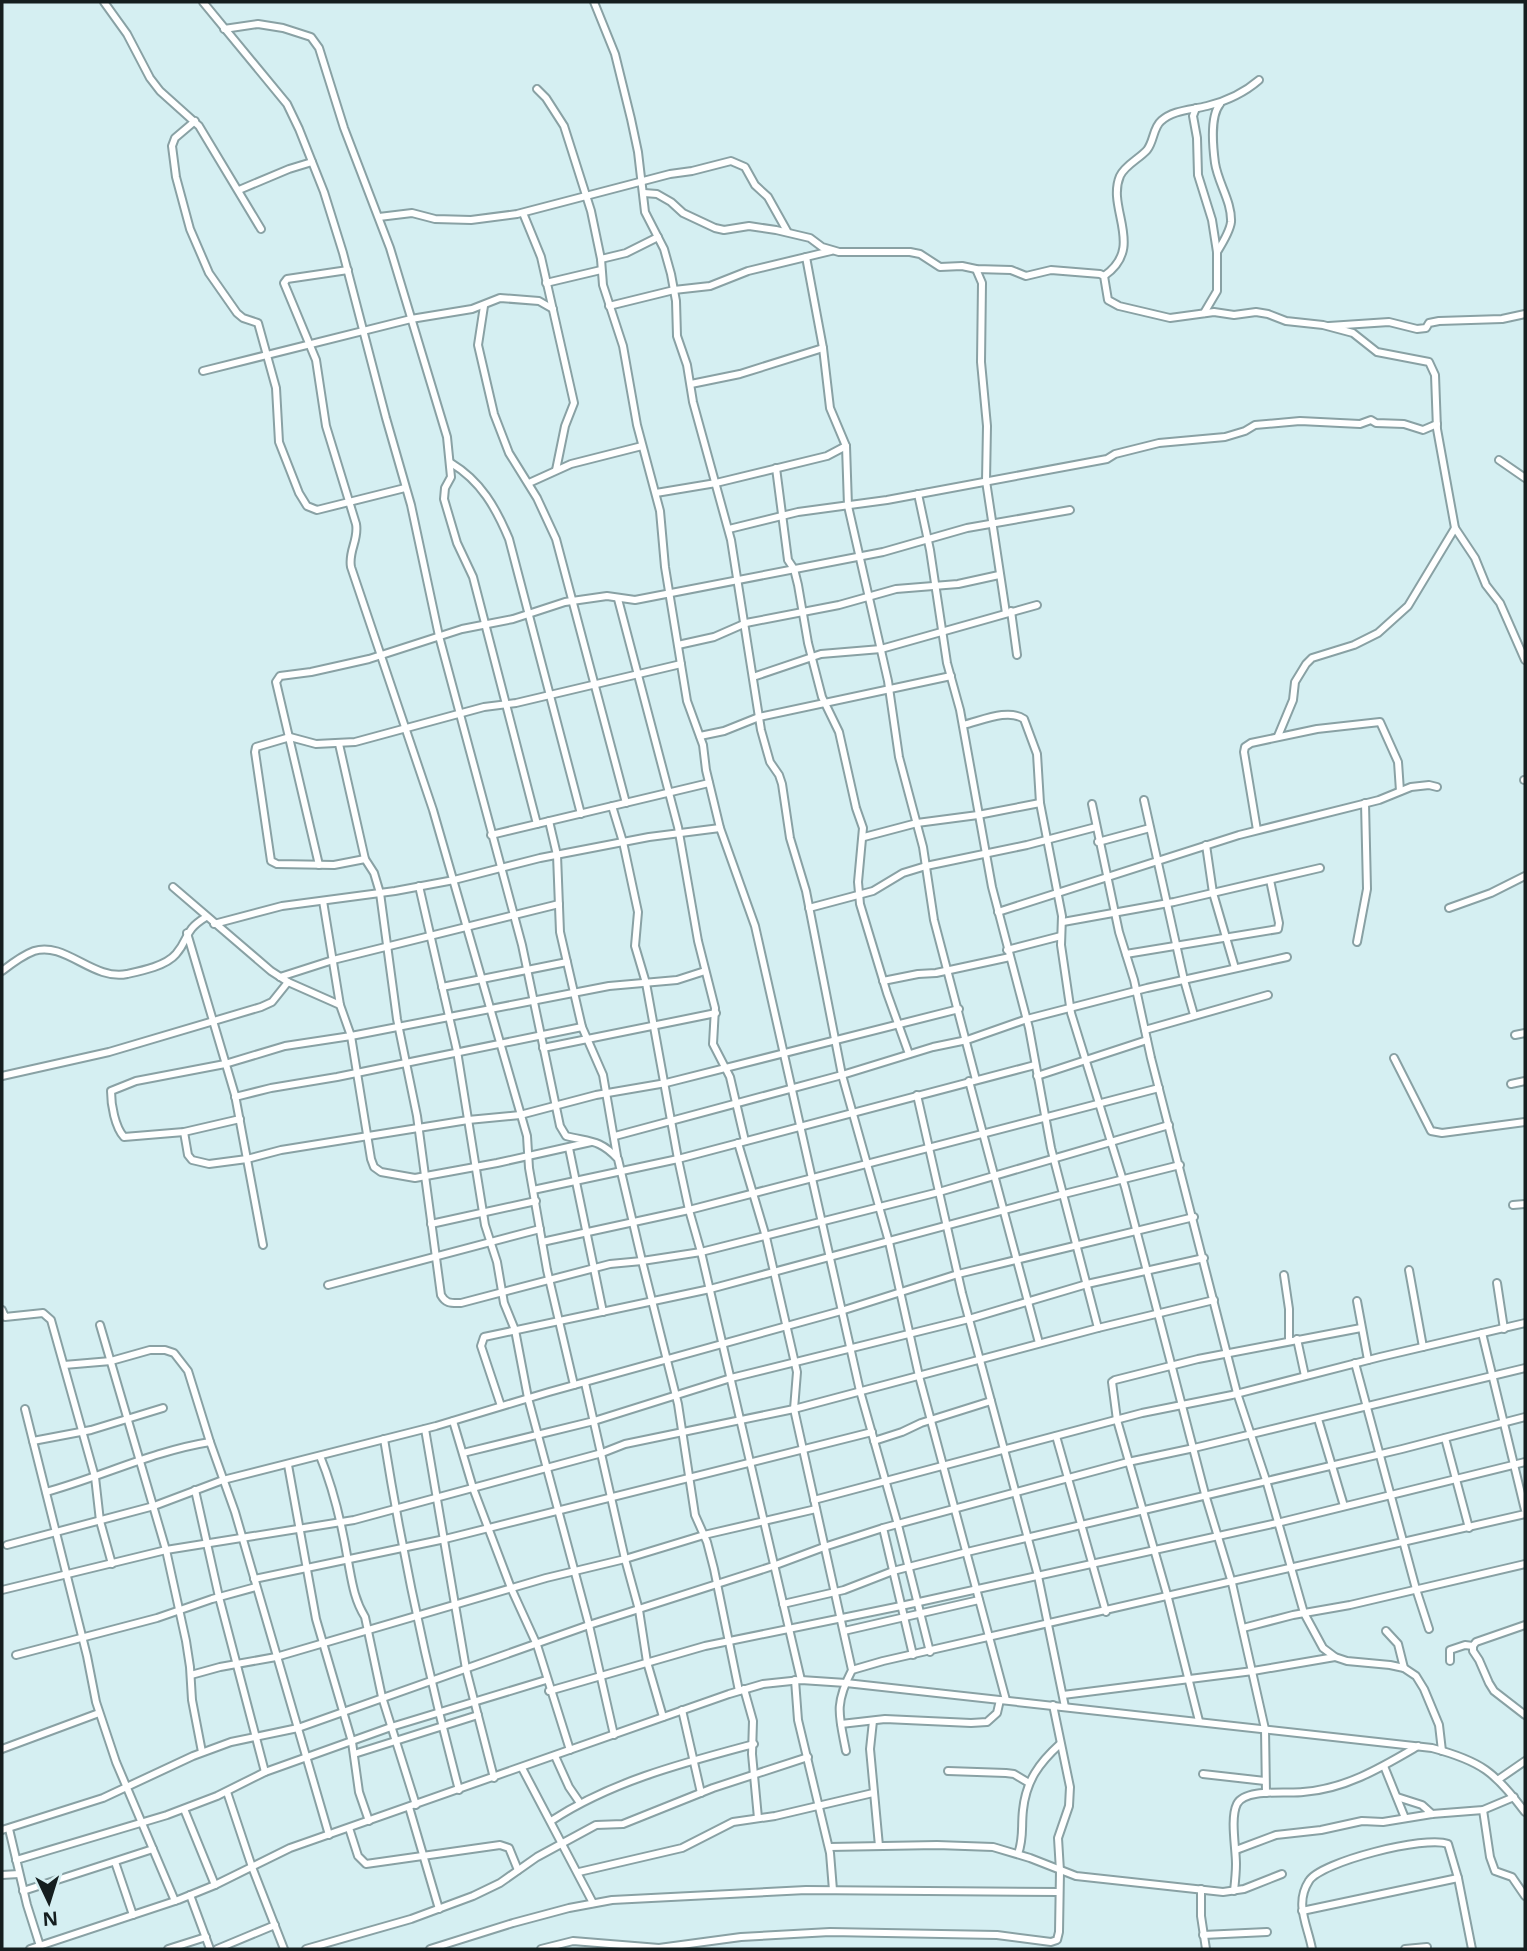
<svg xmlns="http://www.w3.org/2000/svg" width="1527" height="1951" viewBox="0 0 1527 1951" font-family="'Open Sans',sans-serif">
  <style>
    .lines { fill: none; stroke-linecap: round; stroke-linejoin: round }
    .minor-casing { stroke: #89a1a4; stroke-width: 10 }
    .minor { stroke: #fff; stroke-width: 6 }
  </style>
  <rect width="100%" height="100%" fill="#d5eff2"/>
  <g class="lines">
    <defs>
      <g id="minor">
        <polyline points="104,2 127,34 150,78 160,91 199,126 261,229"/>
        <path d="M 203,2 L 287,104 L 299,129 L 324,192 L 343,253 L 386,418 L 411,505 L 439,636 L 522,945 L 560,1126 L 566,1136 C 589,1142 600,1139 618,1159 L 642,1261 L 701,1252 L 801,1680"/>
        <polyline points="594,2 615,54 631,119 638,152 645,212 664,249 671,274 676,301 677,336 687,365 693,402 731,540 761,730 770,762 779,775 782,784 790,838 806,891 842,1075 889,1242 919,1376 1006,1700"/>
        <polyline points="224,29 258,24 283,28 311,37 319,48 344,128 390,248 447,437 451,477 445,488 444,499 457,543 473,577 537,824"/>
        <polyline points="537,89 546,98 564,126 591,211 601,259 603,285 623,346 637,425 660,511 665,567 687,701 703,745 706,770 720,828 755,926 860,1391 898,1525 930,1652"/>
        <polyline points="1196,108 1193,116 1197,138 1198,175 1212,220 1217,252 1217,291 1204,313"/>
        <polyline points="195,121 175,138 172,146 176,177 190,229 209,273 237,313 243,318 258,323 276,388 279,442 299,493 307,506 317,510 405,488"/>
        <polyline points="239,190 289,169 312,162"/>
        <polyline points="644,193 657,194 671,202 683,213 715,228 724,230 749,226 776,230 810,238 822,247 839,252 910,252 920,254 940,267 962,266 976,269 1011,270 1026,276 1051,270 1100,274 1104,276 1108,300 1119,306 1170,318 1214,312 1234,315 1256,312 1268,314 1286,321 1323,325 1353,333 1377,352 1429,362 1435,375 1437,429 1455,528 1408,606 1378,633 1354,645 1312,658 1306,664 1295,682 1293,700 1278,736"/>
        <polyline points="523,213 541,257 574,403 565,426 556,470"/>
        <polyline points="379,217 412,213 435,219 471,220 517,214 670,174 692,171 731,161 745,167 755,185 768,197 787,231"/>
        <path d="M 1217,252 C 1222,244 1230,231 1231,222 C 1232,202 1218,183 1215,163 C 1213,148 1210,116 1220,104"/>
        <polyline points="806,257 823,348 830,408 846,446 848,506 888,681 899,757 923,847 934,920 976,1080"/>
        <polyline points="601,259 626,253 658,237"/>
        <polyline points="976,269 982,283 981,362 987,426 986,481 1006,613"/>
        <path d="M 348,270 L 287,279 L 284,283 L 316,360 L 326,426 L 356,524 C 359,540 348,551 351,567 L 433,810 L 527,1136 L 529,1168 L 547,1270 L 574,1385"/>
        <path d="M 1104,276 C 1146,247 1106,209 1120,176 C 1125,165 1139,159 1147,150 C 1154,141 1153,128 1161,121 C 1173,110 1191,110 1207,106 C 1227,101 1244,93 1259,80"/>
        <polyline points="546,283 601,270"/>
        <polyline points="484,306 478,345 494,414 509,453 537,498 556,539 626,803"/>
        <polyline points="609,306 674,290 710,286 748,271 831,251"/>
        <polyline points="1329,326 1389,322 1417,329 1426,328 1429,323 1439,321 1502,319 1525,314"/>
        <polyline points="203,371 411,319 472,309 500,298 539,301 553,309"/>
        <polyline points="691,384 740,374 823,348"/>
        <polyline points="1499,460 1525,478"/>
        <path d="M 451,463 C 481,481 496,508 509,539 L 581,814"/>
        <polyline points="776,468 788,560 794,569 798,585 808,643 822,697 839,732 856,808 863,828 858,882 860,904 887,993 909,1054"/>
        <polyline points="529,483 571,464 642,446"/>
        <polyline points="656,493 716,483 827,456 846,446"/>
        <polyline points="918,494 930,550 947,663 960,710 992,887 1029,1028 1051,1148 1098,1328"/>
        <polyline points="1455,528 1475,558 1486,585 1500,603 1525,660"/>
        <polyline points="729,529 798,512 887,500 1107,459 1115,454 1159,443 1225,437 1245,431 1255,425 1300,421 1360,424 1371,420 1376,423 1404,424 1423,430 1437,424"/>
        <polyline points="618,599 678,827 698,941 715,1008 713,1044 730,1077 745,1141"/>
        <polyline points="1011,611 1017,655"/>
        <polyline points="678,645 714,637 746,623 839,605 896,589 958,584 999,575"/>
        <polyline points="753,677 821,654 881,649 1037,605"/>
        <path d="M 963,725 C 981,721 1008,708 1024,719 L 1037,754 L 1040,803 L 1062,916 L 1061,945 L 1071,1013 L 1125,1187 L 1205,1494 L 1232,1583 L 1265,1729 L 1266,1793"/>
        <polyline points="700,736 724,731 759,717 951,676"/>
        <path d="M 339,744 L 365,859 L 374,873 L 380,893 L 397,1019 L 417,1116 L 441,1295 C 446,1304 451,1303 461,1303 L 610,1264 L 642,1261 L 678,1404 L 695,1515 L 707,1542 L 714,1569 L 739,1691"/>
        <polyline points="1524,780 1525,780"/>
        <polyline points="1144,800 1184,980 1194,1015"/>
        <polyline points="1092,804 1119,932 1134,980 1151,1058 1237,1393 1266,1480 1304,1613 1323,1648 1335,1657 1347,1661 1390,1665 1404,1668 1416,1676 1424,1689 1439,1725 1442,1751"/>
        <polyline points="612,806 623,842 638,912 635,946 646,983 678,1159 689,1210 701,1252 939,1192 1169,1125"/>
        <polyline points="549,821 557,855 560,932 582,1027 603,1075 617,1156"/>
        <polyline points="1257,830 1244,752 1245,747 1251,743 1317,729 1380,722 1398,762 1400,791"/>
        <polyline points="491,835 709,783"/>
        <polyline points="864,837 917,823 978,815 1040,803"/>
        <polyline points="1098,842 1150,828"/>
        <polyline points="1206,845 1213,893 1235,968"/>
        <polyline points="365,859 334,865 277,864 271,861 255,752 256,747 290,737 316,744 355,742 484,707 516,703 681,664"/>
        <polyline points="319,865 276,682 280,676 311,672 369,659 462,629 513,619 565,602 607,596 635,600 883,552 967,528 1070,510"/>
        <polyline points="419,886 457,1051 485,1225 497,1262 504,1303 515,1330 528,1398 589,1625 614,1735"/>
        <polyline points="173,887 271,971 288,982 340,1005"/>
        <polyline points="323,901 340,1005 351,1036 371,1159 374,1167 381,1172 415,1178 497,1163 591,1142"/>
        <polyline points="809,908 873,891 903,873 926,866 1027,845 1096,827"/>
        <polyline points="1449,908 1491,893 1525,876"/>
        <polyline points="998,912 1239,835 1379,800 1411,787 1429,785 1437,787"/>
        <polyline points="1063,922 1174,902 1320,868"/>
        <polyline points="214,924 282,906 395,891 454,880 540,858 649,837 720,828"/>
        <polyline points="187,933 235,1095 263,1245"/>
        <polyline points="1357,942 1367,889 1365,803"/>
        <polyline points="1007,950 1061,936"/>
        <polyline points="1126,954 1278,929 1279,923 1270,880"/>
        <path d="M 2,971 C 11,964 23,955 34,951 C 65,941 93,981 127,974 C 141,971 166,966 176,954 C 190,938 183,931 206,917"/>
        <polyline points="280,977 333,960 559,904"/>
        <polyline points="883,981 918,974 936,973 1010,957"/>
        <polyline points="442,987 567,962"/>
        <polyline points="1145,1030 1268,995"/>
        <polyline points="1515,1035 1525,1033"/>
        <polyline points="543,1048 716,1013"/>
        <polyline points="1394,1058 1431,1131 1442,1133 1525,1122"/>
        <polyline points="2,1076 109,1052 261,1007 272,1002 288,982"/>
        <polyline points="1037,1076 1147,1040"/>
        <polyline points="969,1081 1039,1343"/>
        <polyline points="1511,1084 1525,1081"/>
        <polyline points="917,1095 962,1293 1038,1576 1065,1707"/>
        <polyline points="235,1097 271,1088 337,1077 582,1027"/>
        <path d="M 240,1119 L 184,1132 L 124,1137 C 115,1127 111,1105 111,1091 L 136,1081 L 225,1064 L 285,1046 L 351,1036 L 609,986 L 677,980 L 705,971"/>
        <polyline points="184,1132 188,1155 192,1160 209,1164 247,1159 281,1150 468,1120 520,1115 596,1095 666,1083 959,1009"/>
        <polyline points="615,1136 842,1075 933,1047 967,1040 1027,1019 1147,988 1287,957"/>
        <path d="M 738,1143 L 766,1237 L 797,1372 L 794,1409 L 852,1670 C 834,1705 839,1715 846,1751"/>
        <polyline points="569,1148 603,1312"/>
        <polyline points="533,1190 678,1159 1035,1065"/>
        <polyline points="1513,1205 1525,1204"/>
        <polyline points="431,1224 536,1201"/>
        <polyline points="542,1242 689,1210 1159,1088"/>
        <polyline points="1409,1270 1423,1347"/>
        <polyline points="1284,1275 1289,1309 1289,1341"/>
        <polyline points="1497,1283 1504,1329"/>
        <polyline points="328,1285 540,1229"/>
        <polyline points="1357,1301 1368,1360"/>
        <polyline points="2,1310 5,1317 43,1313 51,1320 95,1477 100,1521 112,1564"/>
        <polyline points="100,1325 166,1550 186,1641 190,1667 192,1700 202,1752"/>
        <polyline points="1482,1333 1525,1510"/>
        <polyline points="1297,1339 1305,1376"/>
        <polyline points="1355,1363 1416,1589 1429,1629"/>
        <polyline points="64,1365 111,1361 150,1350 165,1350 174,1353 188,1371 210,1442 235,1512 329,1835"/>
        <polyline points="585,1383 625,1559 639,1610 647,1662 663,1717"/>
        <polyline points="501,1406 481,1346 484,1337 710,1289 1064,1194 1180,1165"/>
        <polyline points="25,1409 87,1656 96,1702 116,1762 175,1901"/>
        <polyline points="1318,1419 1344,1506"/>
        <polyline points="453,1421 473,1488 511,1588 537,1645 570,1750"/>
        <polyline points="425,1429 466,1669 494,1778"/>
        <polyline points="1056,1436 1106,1612"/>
        <polyline points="1445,1438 1469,1528"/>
        <path d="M 384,1439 C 403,1558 428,1674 459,1790"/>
        <polyline points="33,1441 91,1430 163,1408"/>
        <polyline points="874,1441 902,1432 921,1423 991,1401"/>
        <polyline points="463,1453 594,1421 731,1378 969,1319 1087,1284 1204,1258"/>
        <path d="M 320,1456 C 334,1490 342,1525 348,1561 C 352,1582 354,1599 365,1617 L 382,1697 L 416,1805"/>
        <polyline points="288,1465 316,1619 352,1742 359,1792 369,1821"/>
        <polyline points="195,1490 219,1597 265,1772"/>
        <path d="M 46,1492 C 101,1477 153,1451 210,1442"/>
        <polyline points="814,1500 1142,1413 1232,1395 1380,1357 1525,1323"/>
        <polyline points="883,1528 913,1655"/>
        <polyline points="7,1545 154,1506 223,1480 436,1426 549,1392 841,1311 958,1274 1194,1217"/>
        <polyline points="254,1579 445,1539 872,1432"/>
        <polyline points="2,1590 166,1550 354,1520 602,1453 625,1444 794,1409 1098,1328 1214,1300"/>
        <polyline points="783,1604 844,1590 893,1571 967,1552 1402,1449 1525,1417"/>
        <polyline points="1243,1628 1293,1615 1350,1605 1525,1564"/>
        <polyline points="844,1631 979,1600"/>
        <polyline points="1386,1631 1398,1644 1404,1668"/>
        <polyline points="1473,1646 1473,1651 1479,1660 1489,1683 1494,1691 1525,1715"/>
        <polyline points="16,1655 157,1618 212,1599 256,1587"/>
        <polyline points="1450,1661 1450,1650 1465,1645 1473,1646 1476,1642 1525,1625"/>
        <polyline points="852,1670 883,1661 1525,1514"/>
        <polyline points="191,1675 220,1667 276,1657 546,1578 625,1559 704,1535 816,1509"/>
        <polyline points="795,1680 798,1720 830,1853 833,1890"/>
        <polyline points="744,1689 753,1721 752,1754 758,1818"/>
        <polyline points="549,1691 705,1646 901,1606 1277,1523 1525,1462"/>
        <polyline points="1063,1695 1253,1671 1335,1657"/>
        <polyline points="682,1710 701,1793"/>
        <polyline points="873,1721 870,1749 879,1846"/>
        <polyline points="1199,1721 1168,1598 1117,1420 1112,1382 1115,1380 1198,1359 1361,1328"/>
        <polyline points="841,1724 885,1719 971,1723 987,1722 997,1713 1000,1700"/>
        <polyline points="2,1749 99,1713"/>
        <polyline points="354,1754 478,1715"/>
        <polyline points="555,1756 569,1787 580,1803"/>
        <polyline points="1384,1766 1405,1818"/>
        <polyline points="522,1768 593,1903"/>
        <polyline points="948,1771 1006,1773 1014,1774 1029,1783"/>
        <polyline points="1203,1774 1265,1781"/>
        <polyline points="1499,1779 1525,1761"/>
        <polyline points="227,1792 252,1867 284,1949"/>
        <polyline points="1397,1797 1422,1805 1432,1814"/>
        <polyline points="409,1807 439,1909"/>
        <polyline points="184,1809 215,1885"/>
        <polyline points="1483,1810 1490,1857 1495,1871 1512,1877 1525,1896"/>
        <path d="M 551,1821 C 612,1781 683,1763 754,1744"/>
        <polyline points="349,1828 358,1856 366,1864 500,1845 509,1848 518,1870"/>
        <polyline points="9,1829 27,1905 40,1946"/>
        <polyline points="2,1830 103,1798 193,1756 231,1742 298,1728 589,1625 773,1566 824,1547 883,1528 1128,1462 1194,1448 1525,1368"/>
        <polyline points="829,1847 937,1845 993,1847 1030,1858 1076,1876 1223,1892 1244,1889 1282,1874"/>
        <polyline points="1236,1850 1276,1835 1321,1830 1362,1821 1383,1822 1432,1814 1483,1810 1514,1797"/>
        <path d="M 1018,1854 C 1024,1837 1021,1827 1023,1810 C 1026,1781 1039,1763 1060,1744"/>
        <polyline points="16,1860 167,1815 217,1796 265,1772 391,1727 546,1680"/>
        <polyline points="115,1862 133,1915"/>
        <polyline points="579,1872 682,1848 733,1822 775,1816 873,1793"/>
        <polyline points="2,1875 19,1874"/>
        <polyline points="1201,1889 1201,1916 1206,1949"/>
        <polyline points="23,1891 153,1849"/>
        <path d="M 1234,1891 C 1235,1882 1236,1873 1236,1864 C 1236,1848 1230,1818 1237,1804 C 1245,1788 1287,1794 1303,1792 C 1346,1789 1382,1767 1418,1746"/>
        <polyline points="190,1895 210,1949"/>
        <polyline points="1302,1911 1458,1878"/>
        <polyline points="1203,1935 1267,1932"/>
        <path d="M 30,1949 L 178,1900 L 215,1885 L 290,1848 L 729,1694 L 763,1684 L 801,1680 L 846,1683 L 1432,1748 C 1481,1761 1495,1772 1525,1812"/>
        <polyline points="168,1949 206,1937"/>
        <polyline points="217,1949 275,1925"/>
        <polyline points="306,1949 411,1919 473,1896 500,1883 537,1857 596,1825 623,1824 713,1788 808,1757"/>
        <polyline points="430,1949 513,1923 569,1908 612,1900 806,1890 1059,1892"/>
        <polyline points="541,1949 573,1941 659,1948 741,1937 830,1932 997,1935 1051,1942 1057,1940 1059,1932 1060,1871 1058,1838 1069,1806 1070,1787 1053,1705"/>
        <path d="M 1312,1949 C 1308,1926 1294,1904 1309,1881 C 1320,1862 1426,1835 1448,1844 L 1458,1878 L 1472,1949"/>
        <polyline points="1405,1949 1427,1947"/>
      </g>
    </defs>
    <use href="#minor" class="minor-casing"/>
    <use href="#minor" class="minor"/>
  </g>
  <rect width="1527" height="1951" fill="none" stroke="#151e1f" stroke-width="7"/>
  <g transform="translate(49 1902) rotate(176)" stroke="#d5eff2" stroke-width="5" paint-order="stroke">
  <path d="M0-5L12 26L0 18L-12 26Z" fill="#151e1f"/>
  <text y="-10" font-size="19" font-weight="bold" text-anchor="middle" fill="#151e1f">N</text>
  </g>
</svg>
